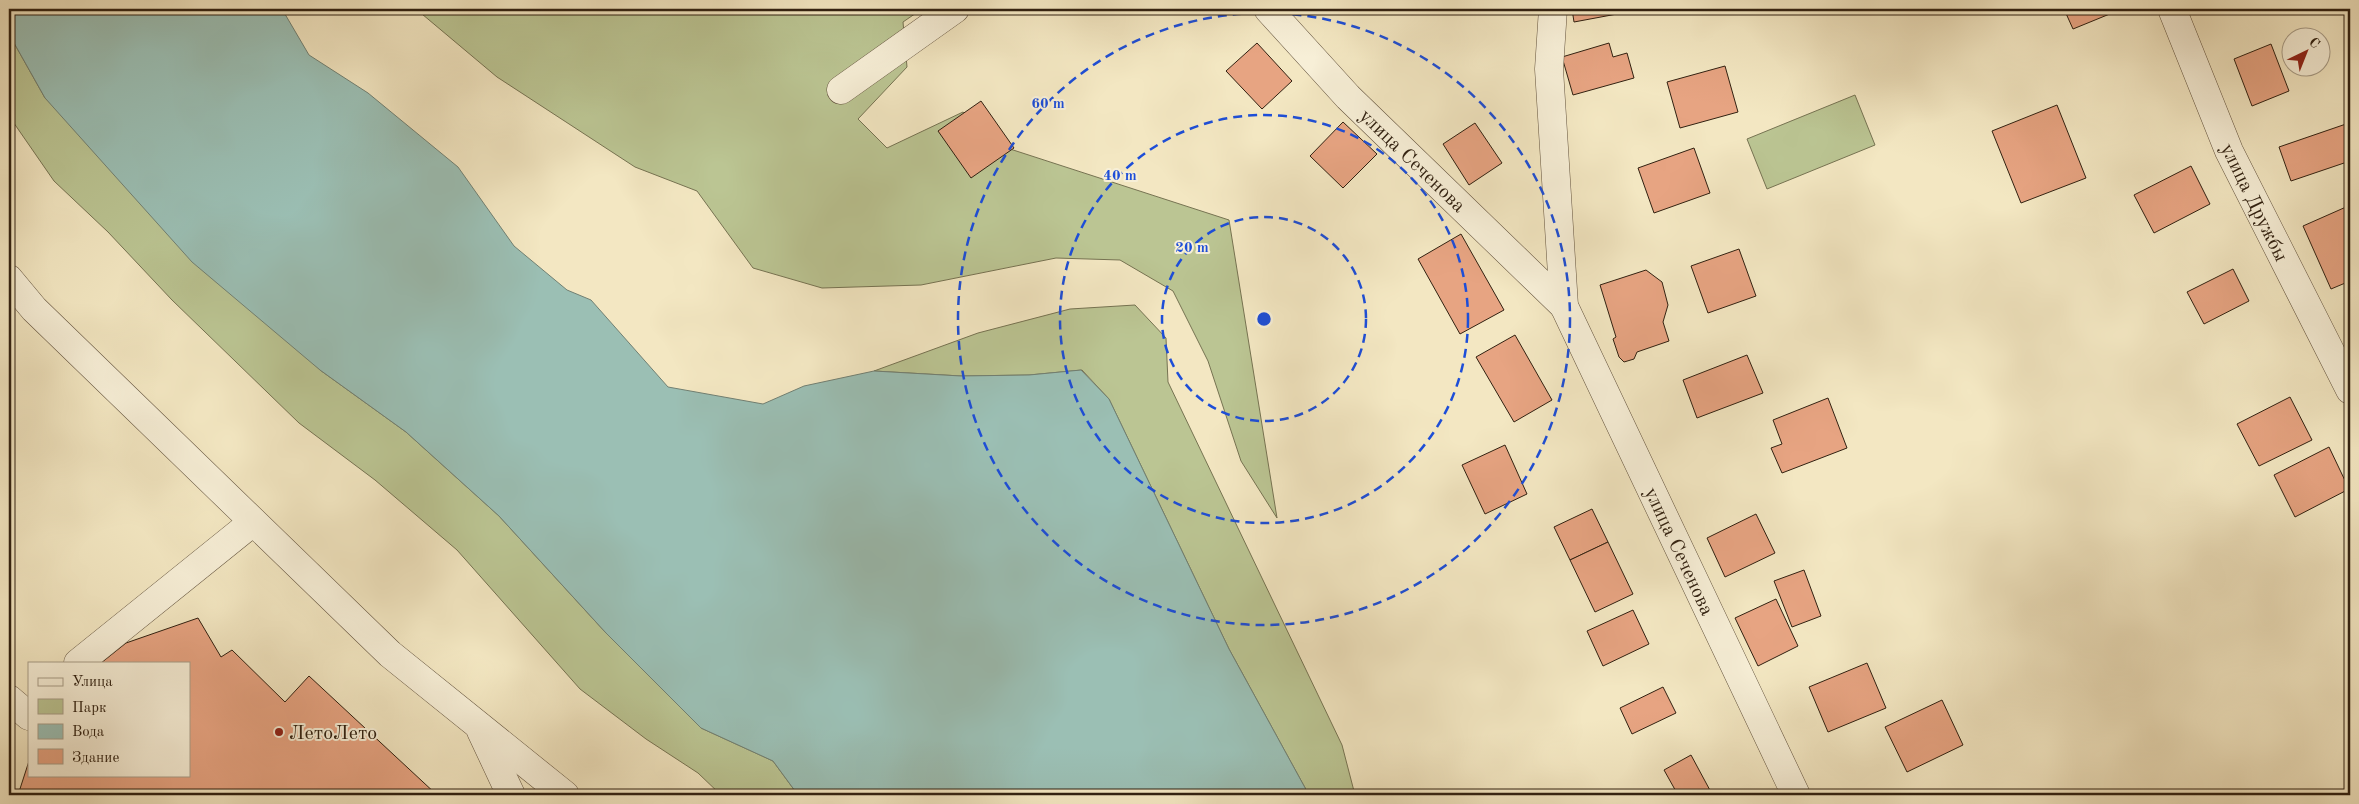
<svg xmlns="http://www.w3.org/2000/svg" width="2359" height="804" viewBox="0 0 2359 804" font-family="'Old Standard TT',serif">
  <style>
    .green { fill: #bbc593; stroke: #767352 }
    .water { fill: #9bbfb4; stroke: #718073 }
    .building { fill: #e7a482; stroke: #312111 }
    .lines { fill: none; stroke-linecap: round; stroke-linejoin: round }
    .minor-casing { stroke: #62523d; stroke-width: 29 }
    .minor { stroke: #f7efd7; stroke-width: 28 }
    .ring { fill: none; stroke: #1d4ed8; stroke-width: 2.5; stroke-dasharray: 9 6 }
    .poi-dot { fill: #8f2418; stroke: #f7efd7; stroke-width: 2 }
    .labels { text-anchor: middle; stroke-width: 4; stroke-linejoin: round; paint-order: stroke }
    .street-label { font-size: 20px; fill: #312111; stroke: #f7efd7 }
    .poi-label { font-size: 20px; fill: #312111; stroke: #f7efd7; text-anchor: start }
    .centre { fill: #1d4ed8; stroke: #f7efd7; stroke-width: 2.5 }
    .ring-label { font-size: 15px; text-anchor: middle; font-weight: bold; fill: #1d4ed8; stroke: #f7efd7; stroke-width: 4; stroke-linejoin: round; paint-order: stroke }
  </style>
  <rect width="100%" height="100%" fill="#f3e7c2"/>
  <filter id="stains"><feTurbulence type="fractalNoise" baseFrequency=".004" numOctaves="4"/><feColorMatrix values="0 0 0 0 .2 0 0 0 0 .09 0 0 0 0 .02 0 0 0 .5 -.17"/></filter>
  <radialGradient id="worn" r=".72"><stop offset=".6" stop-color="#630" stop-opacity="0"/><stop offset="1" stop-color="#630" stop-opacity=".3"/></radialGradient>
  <g class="green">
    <polygon points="416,9 922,9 903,22 907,67 858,119 887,148 963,112 1007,148 1229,220 1277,518 1241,461 1208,361 1173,291 1120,260 1056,258 921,285 822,288 753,268 697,191 635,167 497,77"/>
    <polygon points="9,34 45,98 320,370 406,432 499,516 606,633 701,728 773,761 798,795 721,795 698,773 646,739 580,689 457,550 375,480 299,423 172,300 108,232 54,181 9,116"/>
    <polygon points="1855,95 1875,145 1767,189 1747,139"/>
    <polygon points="1135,305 1166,338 1168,382 1342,745 1355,795 1309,795 1229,649 1109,399 1082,370 1029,375 961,376 874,371 978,333 1070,309"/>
  </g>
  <polygon class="water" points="9,9 282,9 309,55 368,93 458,167 514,246 567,290 591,300 668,387 763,404 804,386 874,371 961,376 1029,375 1081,370 1109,399 1229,649 1309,795 798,795 773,761 701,728 606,633 499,516 406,432 320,370 192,262 45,98 9,34"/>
  <g class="building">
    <polygon points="1572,9 1633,9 1633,11 1574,22"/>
    <polygon points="2064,9 2116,9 2117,11 2073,29"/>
    <polygon points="1257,43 1292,81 1262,109 1226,71"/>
    <polygon points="1609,43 1613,57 1627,53 1634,78 1573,95 1562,57"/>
    <polygon points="2271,44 2289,91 2252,106 2234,59"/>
    <polygon points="1725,66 1738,112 1680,128 1667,82"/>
    <polygon points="981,101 1014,148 971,178 938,131"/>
    <polygon points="2057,105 2086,178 2021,203 1992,131"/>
    <polygon points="1343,122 1377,154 1343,188 1310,156"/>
    <polygon points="1475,123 1502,163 1469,185 1443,144"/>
    <polygon points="2346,124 2350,137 2350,161 2291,181 2279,147"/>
    <polygon points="1694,148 1710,193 1654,213 1638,168"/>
    <polygon points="2191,166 2210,204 2154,233 2134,195"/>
    <polygon points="2346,207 2350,217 2350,281 2331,289 2303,226"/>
    <polygon points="1461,234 1504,310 1460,334 1418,259"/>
    <polygon points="1739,249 1756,296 1708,313 1691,266"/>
    <polygon points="2233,269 2249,301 2204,324 2187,292"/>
    <polygon points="1646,270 1662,282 1668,305 1663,322 1669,341 1637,352 1634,359 1624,362 1619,357 1613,339 1616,337 1600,285"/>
    <polygon points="1515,335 1552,400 1514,422 1476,357"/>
    <polygon points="1747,355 1763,393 1697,418 1683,380"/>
    <polygon points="2290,397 2312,440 2259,466 2237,424"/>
    <polygon points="1828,398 1847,448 1782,473 1771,448 1782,444 1773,420"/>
    <polygon points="1505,445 1527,494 1485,514 1462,465"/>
    <polygon points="2329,447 2349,489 2295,517 2274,475"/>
    <polygon points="1592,509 1608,542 1570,560 1554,527"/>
    <polygon points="1756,514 1775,553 1725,577 1707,538"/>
    <polygon points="1608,542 1633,594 1595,612 1570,560"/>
    <polygon points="1804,570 1821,616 1792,627 1774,581"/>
    <polygon points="1776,599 1798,646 1758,666 1735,618"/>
    <polygon points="1633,610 1649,644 1603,666 1587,631"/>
    <polygon points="198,618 221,657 232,650 285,702 309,676 437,795 18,795 29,761 29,775 189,775 189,663 101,663 126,643"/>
    <polygon points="1867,663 1886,708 1828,732 1809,687"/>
    <polygon points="1663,687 1676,713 1632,734 1620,708"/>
    <polygon points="1942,700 1963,745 1907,772 1885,727"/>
    <polygon points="1691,755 1712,794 1709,795 1678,795 1664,770"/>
  </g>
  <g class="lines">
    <defs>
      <g id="minor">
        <polyline points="1268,9 1348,97 1564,306"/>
        <polyline points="1553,9 1549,69 1564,306 1796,795"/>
        <polyline points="2172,9 2229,151 2350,390"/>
        <polyline points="841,90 955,9"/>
        <polyline points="9,279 34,309 390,654 565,795"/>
        <polyline points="78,663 253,522"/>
        <polyline points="9,699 29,716"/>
        <polyline points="481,731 511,795"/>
      </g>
    </defs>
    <use href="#minor" class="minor-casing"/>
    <use href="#minor" class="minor"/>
  </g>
  <g class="ring">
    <circle cx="1264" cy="319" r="102"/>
    <circle cx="1264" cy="319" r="204"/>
    <circle cx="1264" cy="319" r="306"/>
  </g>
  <circle class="poi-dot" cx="279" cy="732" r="5"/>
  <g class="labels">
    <g class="street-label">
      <text transform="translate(1413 160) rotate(44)" y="7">улица Сеченова</text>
      <text transform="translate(2255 202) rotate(64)" y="7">улица Дружбы</text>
      <text transform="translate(1680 551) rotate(65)" y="7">улица Сеченова</text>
    </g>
    <g class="poi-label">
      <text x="289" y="739">ЛетоЛето</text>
    </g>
  </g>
  <circle cx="1264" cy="319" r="8" class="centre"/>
  <g class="ring-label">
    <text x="1048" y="108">60 m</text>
    <text x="1120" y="180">40 m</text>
    <text x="1192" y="252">20 m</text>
  </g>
  <rect width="2359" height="804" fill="none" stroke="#f3e7c2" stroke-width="30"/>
  <rect x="10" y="10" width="2339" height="784" fill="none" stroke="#312111" stroke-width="2.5"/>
  <rect x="15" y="15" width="2329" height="774" fill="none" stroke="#312111"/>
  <rect x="28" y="662" width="162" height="115" fill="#f7efd7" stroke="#a89d88"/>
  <rect x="38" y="678" width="25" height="8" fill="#f7efd7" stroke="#a89d88"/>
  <text x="72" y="686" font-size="15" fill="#312111">Улица</text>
  <rect x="38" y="699" width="25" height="15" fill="#bbc593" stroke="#a89d88"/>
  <text x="72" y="712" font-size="15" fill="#312111">Парк</text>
  <rect x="38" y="724" width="25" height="15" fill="#9bbfb4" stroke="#a89d88"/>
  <text x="72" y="736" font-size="15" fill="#312111">Вода</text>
  <rect x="38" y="749" width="25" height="15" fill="#e7a482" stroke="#a89d88"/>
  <text x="72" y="762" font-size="15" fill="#312111">Здание</text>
  <g transform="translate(2306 52) rotate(43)"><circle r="24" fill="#f7efd7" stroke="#a89d88"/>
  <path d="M0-4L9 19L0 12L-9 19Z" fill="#8f2418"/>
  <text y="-8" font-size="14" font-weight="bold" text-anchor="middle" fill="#312111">С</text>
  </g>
  <rect width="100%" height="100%" filter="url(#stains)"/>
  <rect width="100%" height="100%" fill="url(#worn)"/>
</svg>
